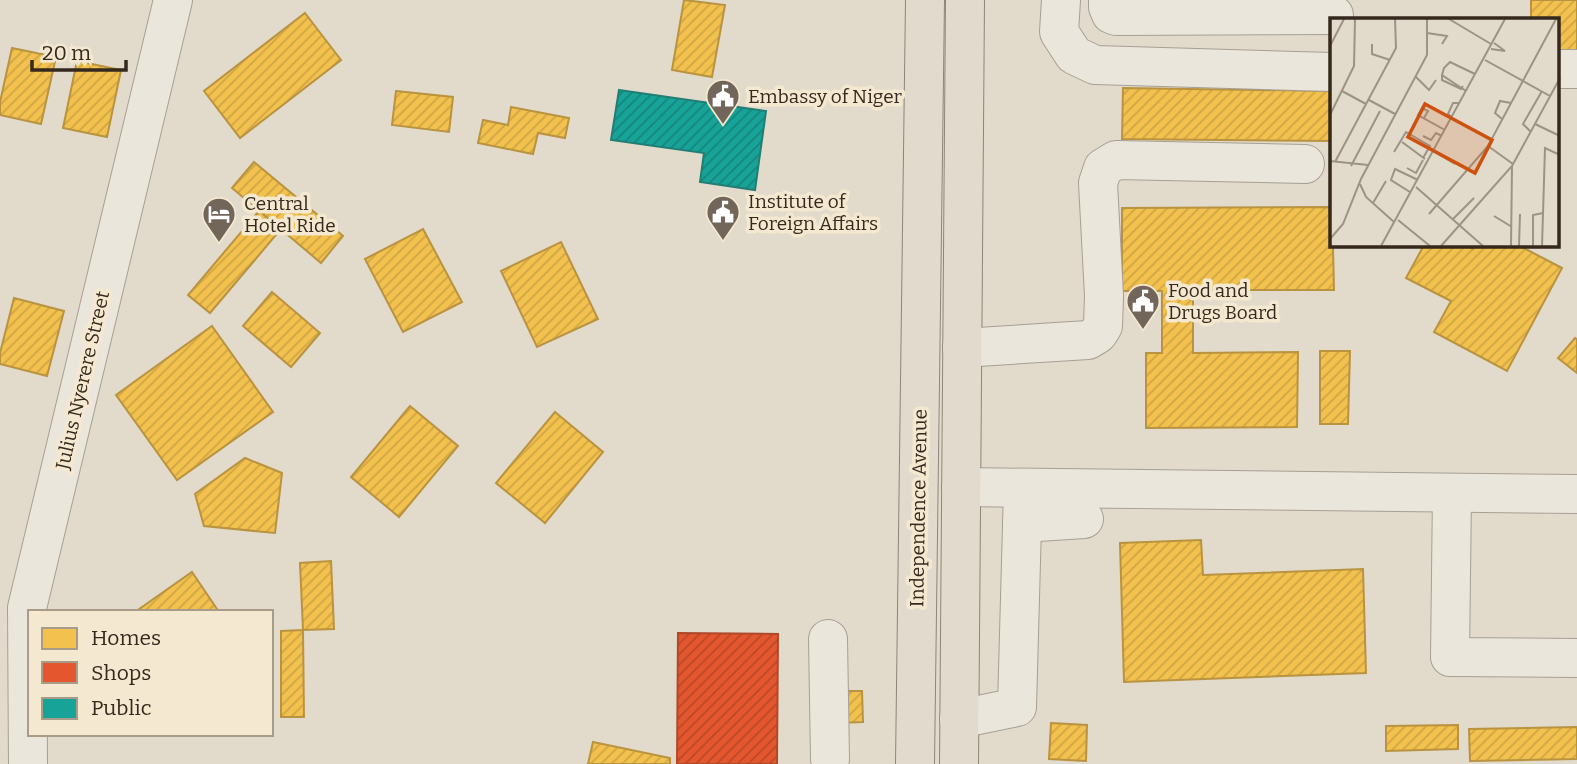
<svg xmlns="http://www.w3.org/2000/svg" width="1577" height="764" viewBox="0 0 1577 764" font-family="Bitter,serif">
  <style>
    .homes { fill: url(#homes-hatch); stroke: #b9933f; stroke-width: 2 }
    .shops { fill: url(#shops-hatch); stroke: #b04929; stroke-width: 2 }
    .public { fill: url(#public-hatch); stroke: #207e73; stroke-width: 2 }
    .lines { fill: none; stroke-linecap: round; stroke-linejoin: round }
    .minor-casing { stroke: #a79f94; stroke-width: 40 }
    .major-casing { stroke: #8d857a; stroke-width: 40 }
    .minor { stroke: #eae6dc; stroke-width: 38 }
    .major { stroke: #e2dbcd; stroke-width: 38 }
    .labels { text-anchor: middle; stroke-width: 7; stroke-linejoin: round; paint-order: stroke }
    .poi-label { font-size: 19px; fill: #35281d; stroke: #f4e9d0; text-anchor: start }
    .street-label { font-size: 19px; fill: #35281d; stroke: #f4e9d0 }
    .inset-road { fill: none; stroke: #9d9385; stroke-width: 2 }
    .view { fill: #cd520f; fill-opacity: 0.15; stroke: #cd520f; stroke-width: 3.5 }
    .inset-edge { fill: none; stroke: #35281d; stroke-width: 3.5 }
  </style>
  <defs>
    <pattern id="homes-hatch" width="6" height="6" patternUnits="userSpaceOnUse" patternTransform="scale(1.75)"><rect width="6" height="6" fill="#f2c14e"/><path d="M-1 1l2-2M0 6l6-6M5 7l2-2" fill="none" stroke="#d0a644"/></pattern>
    <pattern id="shops-hatch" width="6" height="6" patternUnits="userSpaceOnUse" patternTransform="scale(1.75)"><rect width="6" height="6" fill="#e4572e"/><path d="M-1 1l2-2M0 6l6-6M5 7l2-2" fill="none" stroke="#ba4827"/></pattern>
    <pattern id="public-hatch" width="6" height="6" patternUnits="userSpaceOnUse" patternTransform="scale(1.75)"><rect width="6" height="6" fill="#17a398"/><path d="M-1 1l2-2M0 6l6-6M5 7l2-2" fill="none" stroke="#16857b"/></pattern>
  </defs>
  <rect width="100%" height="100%" fill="#e2daca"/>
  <g class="homes">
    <polygon points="684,0 725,5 712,77 672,70"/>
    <polygon points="1531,0 1577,0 1577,54 1558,54 1558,19 1531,19"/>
    <polygon points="305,13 341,60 240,138 204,91"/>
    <polygon points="12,48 56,57 41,124 0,115 0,102"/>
    <polygon points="77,61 121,70 107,137 63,128"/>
    <polygon points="1123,88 1332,91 1332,141 1122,139"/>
    <polygon points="396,91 453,97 449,132 392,125"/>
    <polygon points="511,107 569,118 565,138 538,133 533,154 478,143 483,120 508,125"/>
    <polygon points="254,162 343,236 321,263 232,188"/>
    <polygon points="1332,207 1334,290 1193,290 1193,353 1298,352 1297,427 1146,428 1146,353 1162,353 1162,291 1122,291 1122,208"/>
    <polygon points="259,211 281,229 210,313 188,295"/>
    <polygon points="423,229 462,302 403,332 365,259"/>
    <polygon points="561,242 598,319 537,347 501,271"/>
    <polygon points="1424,245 1465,245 1473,249 1475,245 1518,245 1562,268 1507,371 1434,332 1451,301 1406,278"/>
    <polygon points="272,292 320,333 291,367 243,326"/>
    <polygon points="14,298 64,311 47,376 0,364 0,353"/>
    <polygon points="212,326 273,412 177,480 116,395"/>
    <polygon points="1575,338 1577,339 1577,373 1558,358"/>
    <polygon points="1320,351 1350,351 1348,424 1320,424"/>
    <polygon points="410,406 458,446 399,517 351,477"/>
    <polygon points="555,412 603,452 545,523 496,483"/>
    <polygon points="245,458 282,473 275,533 204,526 195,494"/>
    <polygon points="1201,540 1203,575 1363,569 1366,673 1124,682 1120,543"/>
    <polygon points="331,561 334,629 303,630 300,563"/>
    <polygon points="192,572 219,612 135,612"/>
    <polygon points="303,630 304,717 281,717 281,631"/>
    <polygon points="835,691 862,691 863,722 836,723"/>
    <polygon points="1051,723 1087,725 1086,761 1049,759"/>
    <polygon points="1458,725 1458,749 1386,751 1386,726"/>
    <polygon points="1577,727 1577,759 1470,761 1469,729"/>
    <polygon points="593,742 670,758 670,764 588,764"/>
  </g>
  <polygon class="shops" points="678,633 778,634 777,764 677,764"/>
  <polygon class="public" points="619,90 766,111 755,190 700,182 704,153 611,140"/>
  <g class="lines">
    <defs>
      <g id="minor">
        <polyline points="1061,0 1059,32 1074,55 1095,65 1332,72"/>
        <polyline points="1108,0 1108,7 1111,14 1116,16 1334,15"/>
        <polyline points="1558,69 1577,69"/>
        <polyline points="962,348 1088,340 1098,334 1103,326 1104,296 1098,183 1103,168 1116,160 1305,164"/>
        <polyline points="961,487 1577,494"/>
        <polyline points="1452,493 1450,657 1577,658"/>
        <polyline points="1022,523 1084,519"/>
        <polyline points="828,639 830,759"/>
        <polyline points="959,719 1017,707 1023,489"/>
        <polyline points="28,764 27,608 173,0"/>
      </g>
      <g id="major">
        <polyline points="915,764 925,0"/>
        <polyline points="959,764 965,0"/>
      </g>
    </defs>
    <use href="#minor" class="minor-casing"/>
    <use href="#major" class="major-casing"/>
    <use href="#minor" class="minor"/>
    <use href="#major" class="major"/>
  </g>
  <defs>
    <symbol id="civic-pin" viewBox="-11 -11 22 30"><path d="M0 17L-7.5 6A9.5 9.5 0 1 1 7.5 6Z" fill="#72665a" stroke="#f4e9d0"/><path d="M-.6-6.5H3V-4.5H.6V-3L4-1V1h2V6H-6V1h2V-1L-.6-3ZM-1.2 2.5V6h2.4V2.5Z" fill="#fff"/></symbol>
    <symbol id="hotel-pin" viewBox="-11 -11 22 30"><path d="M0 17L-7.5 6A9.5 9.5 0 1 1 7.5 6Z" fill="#72665a" stroke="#f4e9d0"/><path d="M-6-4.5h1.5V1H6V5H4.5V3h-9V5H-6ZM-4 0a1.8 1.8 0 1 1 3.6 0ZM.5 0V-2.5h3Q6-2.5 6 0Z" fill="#fff"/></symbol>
  </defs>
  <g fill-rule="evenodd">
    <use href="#civic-pin" x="704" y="77" width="38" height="52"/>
    <use href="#civic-pin" x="704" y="193" width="38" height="52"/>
    <use href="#hotel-pin" x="200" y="195" width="38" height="52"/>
    <use href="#civic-pin" x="1124" y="282" width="38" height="52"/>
  </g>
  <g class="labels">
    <g class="poi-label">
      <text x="748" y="103">Embassy of Niger</text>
      <text x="748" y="208">Institute of<tspan x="748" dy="22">Foreign Affairs</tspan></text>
      <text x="244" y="210">Central<tspan x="244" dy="22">Hotel Ride</tspan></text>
      <text x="1168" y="297">Food and<tspan x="1168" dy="22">Drugs Board</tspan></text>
    </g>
    <g class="street-label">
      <text transform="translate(82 380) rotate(-77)" y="7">Julius Nyerere Street</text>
      <text transform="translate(918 508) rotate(-89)" y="7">Independence Avenue</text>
    </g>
  </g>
  <g transform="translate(1330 18)">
    <rect width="229" height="229" fill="#e2daca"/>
    <path class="inset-road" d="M 119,1 L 161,26M 97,15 L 117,18 L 112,26M 42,26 L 42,36 L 60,42M 0,28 L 14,1M 161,31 L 175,33 L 164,25M 155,42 L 220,78M 112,57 L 112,62 L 131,71 L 133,68M 86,59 L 99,72 L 106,62M 12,73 L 36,86M 136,73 L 112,57 L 114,50 L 120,44 L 145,56M 39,82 L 65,96M 0,97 L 24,48 L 25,1M 122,99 L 118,96 L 123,85 L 130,85M 94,100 L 98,93 L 92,90 L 88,97 L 115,112M 172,101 L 165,95 L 170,83 L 181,85M 205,106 L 230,118M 201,114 L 193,106 L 212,73M 93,118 L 101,122 L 106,115 L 112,118M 72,124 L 95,141M 158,128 L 183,146M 64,134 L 76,114 L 100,128 L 93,140M 105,134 L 125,146M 0,143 L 38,147M 5,144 L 66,30 L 65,1M 21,148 L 50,93M 77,150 L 86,155 L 93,142M 30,166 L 36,179 L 64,204M 86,169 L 153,228M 80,174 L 61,162 L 65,151 L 88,162M 43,185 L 56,163M 99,196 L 158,128 L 226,1M 164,198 L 182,209M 68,202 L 100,228M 122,202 L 144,180M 0,221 L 13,206 L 31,161 L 97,37 L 97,1M 51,228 L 175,1M 111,228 L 182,148 L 230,60M 181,228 L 182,148M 189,228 L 190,196M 203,228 L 203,197 L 213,195M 212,228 L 215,130 L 230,137"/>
    <path class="view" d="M 95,86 L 162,122 L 145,155 L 78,119 Z"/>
    <rect width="229" height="229" class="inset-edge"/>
  </g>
  <rect x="28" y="610" width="245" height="126" fill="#f4e9d0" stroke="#a89c88" stroke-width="2"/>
  <rect x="42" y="628" width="35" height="21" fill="#f2c14e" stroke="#a89c88" stroke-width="2"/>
  <text x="91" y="645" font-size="21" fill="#35281d">Homes</text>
  <rect x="42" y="662" width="35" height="21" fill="#e4572e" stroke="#a89c88" stroke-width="2"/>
  <text x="91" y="680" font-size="21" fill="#35281d">Shops</text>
  <rect x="42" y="698" width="35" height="21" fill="#17a398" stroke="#a89c88" stroke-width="2"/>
  <text x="91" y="715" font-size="21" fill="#35281d">Public</text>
  <path d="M32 60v10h94v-10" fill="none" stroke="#35281d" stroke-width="3.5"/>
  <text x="42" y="60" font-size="21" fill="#35281d" stroke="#f4e9d0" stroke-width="5" paint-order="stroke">20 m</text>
</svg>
